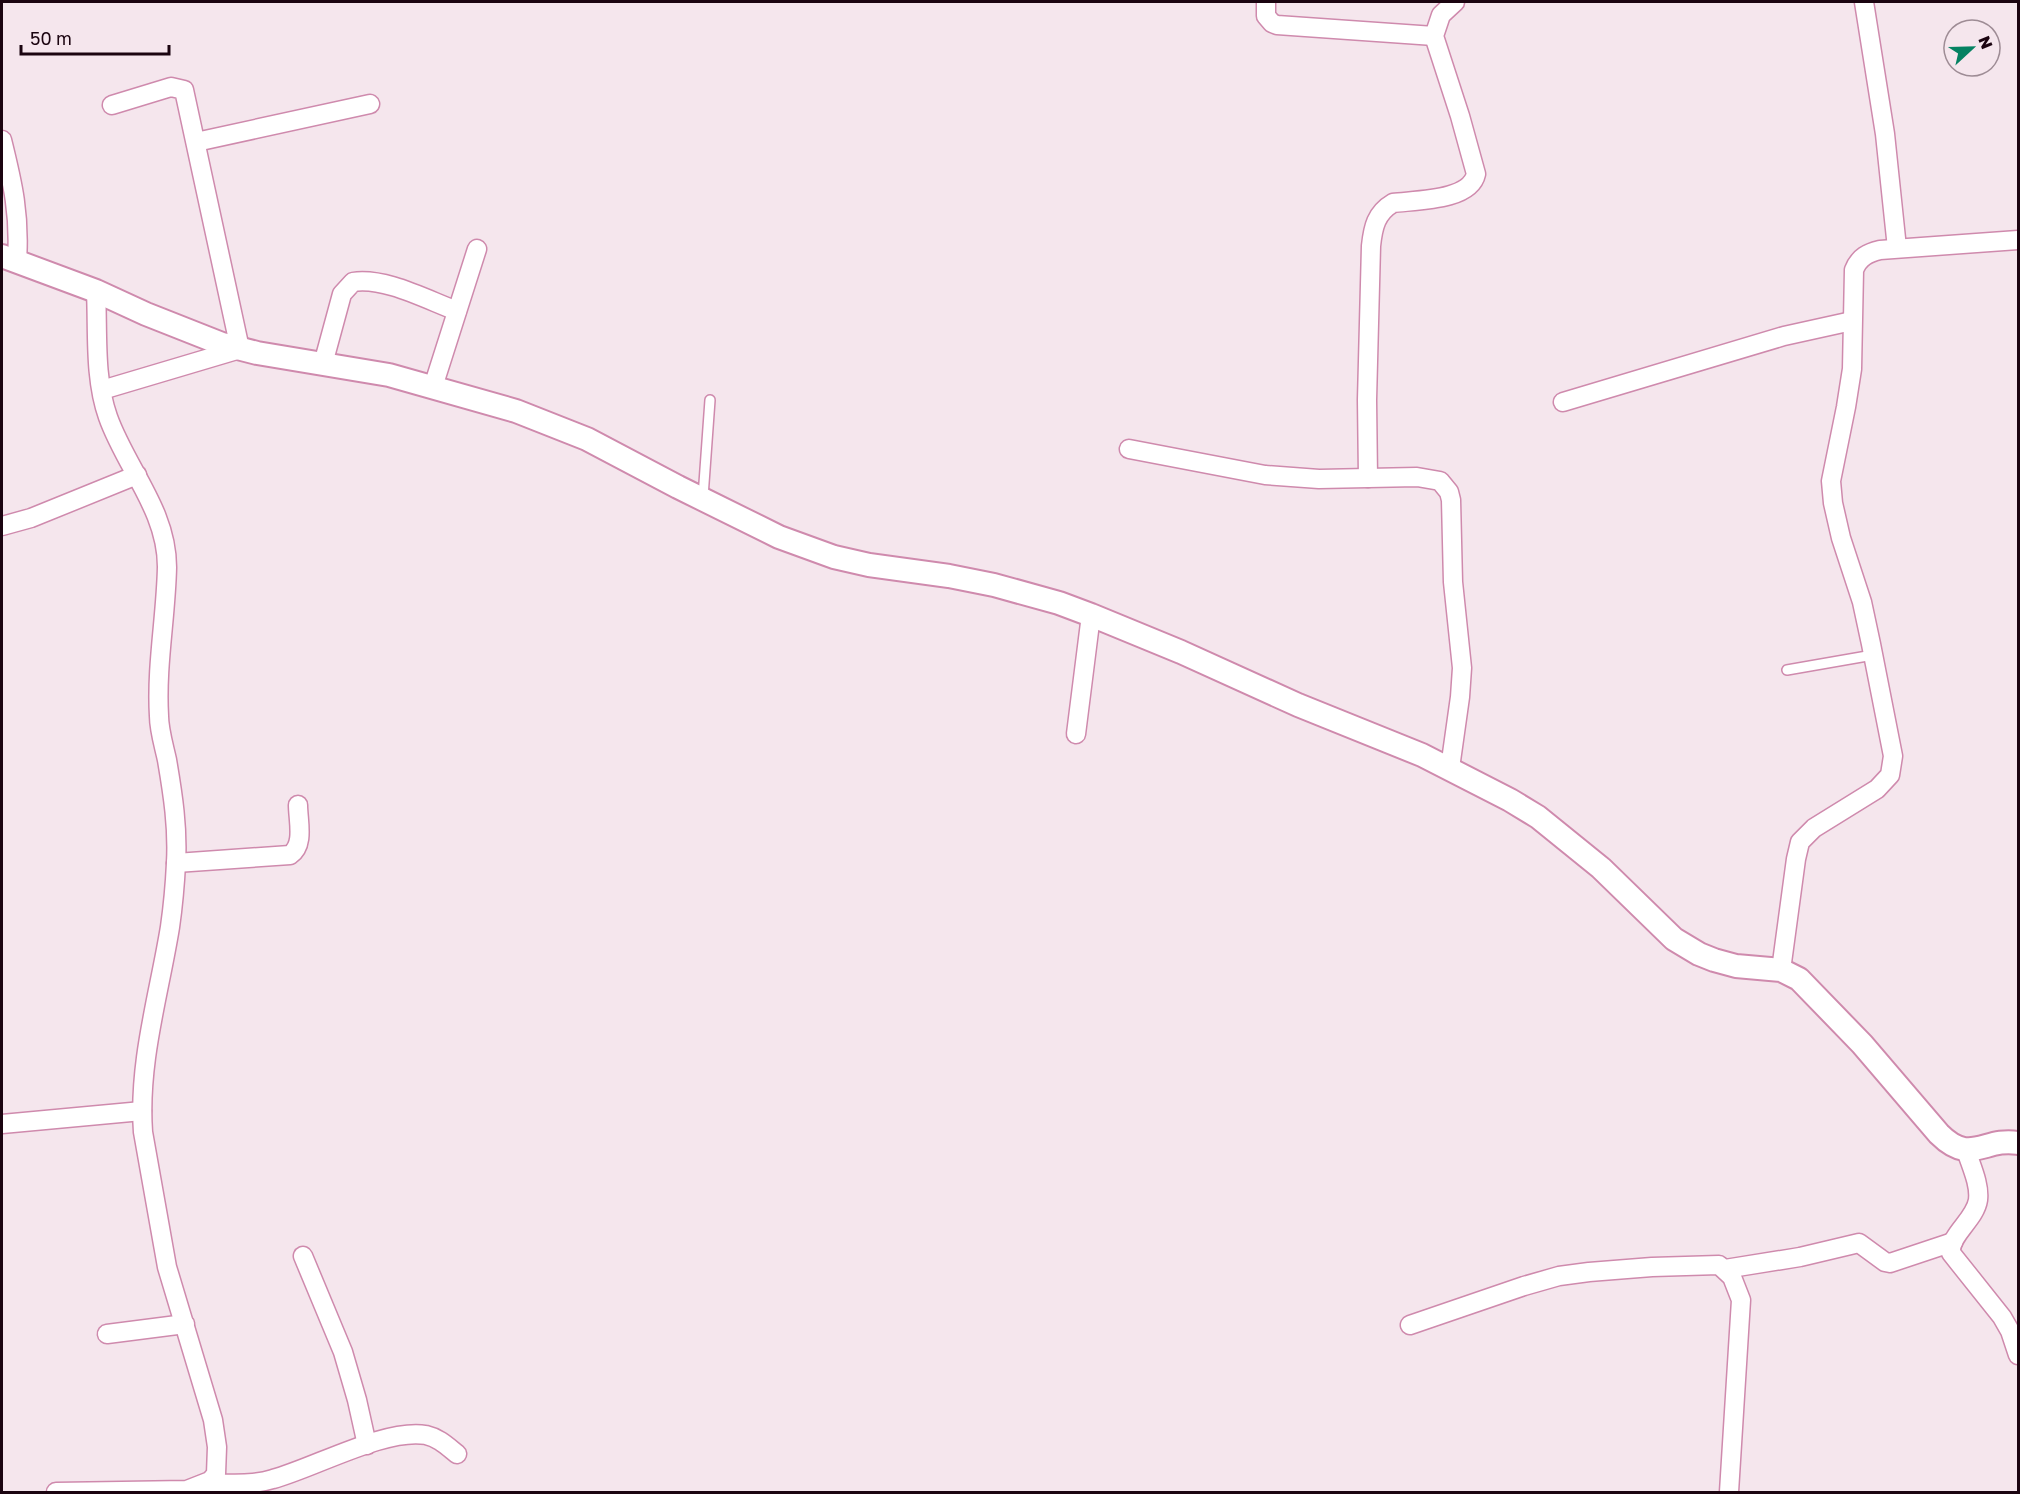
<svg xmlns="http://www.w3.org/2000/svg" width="2020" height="1494" viewBox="0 0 2020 1494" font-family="'Golos Text',sans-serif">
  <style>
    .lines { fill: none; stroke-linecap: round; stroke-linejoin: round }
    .service-casing { stroke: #cf8aad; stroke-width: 12 }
    .minor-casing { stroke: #cf8aad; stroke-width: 21 }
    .tertiary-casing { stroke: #cf8aad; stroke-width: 26 }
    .service { stroke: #fff; stroke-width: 9 }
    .minor { stroke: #fff; stroke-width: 18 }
    .tertiary { stroke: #fff; stroke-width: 22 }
  </style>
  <rect width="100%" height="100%" fill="#f5e6ed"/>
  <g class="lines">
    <defs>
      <g id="service">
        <polyline points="703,497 710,400"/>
        <polyline points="1787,670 1873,655"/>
      </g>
      <g id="minor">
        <polyline points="1266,2 1266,16 1272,23 1277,25 1434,36"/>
        <polyline points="1864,2 1885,134 1897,248"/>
        <path d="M 2,140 C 13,184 20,215 17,261"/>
        <polyline points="196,142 370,104"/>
        <path d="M 323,364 L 342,294 L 353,282 C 385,277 427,300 457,311"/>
        <polyline points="433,387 477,249"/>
        <polyline points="102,390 240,349 184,90 171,87 112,105"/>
        <polyline points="1563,402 1784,336 1852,321"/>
        <polyline points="1129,449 1265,475 1319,479 1417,477 1440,481 1449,492 1451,500 1453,582 1462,668 1460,697 1450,768"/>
        <path d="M 1368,478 L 1367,400 L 1371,246 C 1373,227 1376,213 1393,203 C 1416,200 1470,201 1476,174 L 1460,116 L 1434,36 L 1441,15 L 1455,2"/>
        <polyline points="2,526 31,518 137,475"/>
        <polyline points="1076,734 1091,615"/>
        <path d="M 176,863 L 290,855 C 305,845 298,821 298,805"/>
        <path d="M 1781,970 L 1796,859 L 1800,842 L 1814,828 L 1877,789 L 1890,775 L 1893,756 L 1871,644 L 1862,602 L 1841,538 L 1833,503 L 1831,481 L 1846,407 L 1852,369 L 1854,270 C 1859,257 1868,253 1880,250 L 2018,240"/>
        <polyline points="2,1124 142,1111"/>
        <path d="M 1966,1150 C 1971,1166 1980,1184 1978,1200 C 1975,1220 1949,1235 1951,1253 L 2002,1317 L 2010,1331 L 2018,1355"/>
        <polyline points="303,1256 343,1352 357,1400 367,1445"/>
        <polyline points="1725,1269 1800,1257 1859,1243 1885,1262 1890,1263 1953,1242"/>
        <polyline points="1410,1325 1524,1286 1559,1276 1589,1272 1652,1267 1719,1265 1732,1277 1741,1300 1729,1492"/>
        <polyline points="107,1334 185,1324"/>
        <path d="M 205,1484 C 227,1483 251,1486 273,1479 C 314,1468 385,1428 426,1435 C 439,1438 447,1446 457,1454"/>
        <path d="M 56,1492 L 187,1490 L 210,1481 L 216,1474 L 217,1447 L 213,1420 L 167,1267 L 143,1132 C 138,1062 159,995 170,927 C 173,906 175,884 176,863 C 178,828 173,795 167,760 C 164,746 159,730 159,716 C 156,666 166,617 167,567 C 167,510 126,468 108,417 C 94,378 98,331 96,291"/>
      </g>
      <path id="tertiary" d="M 2,256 L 96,291 L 146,314 L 222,344 L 257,353 L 389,375 L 516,411 L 587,439 L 678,487 L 779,537 L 834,557 L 869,565 L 949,576 L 994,585 L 1059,603 L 1091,615 L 1181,652 L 1298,705 L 1422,755 L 1510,800 L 1538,817 L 1601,868 L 1674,939 L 1699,954 L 1714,960 L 1736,966 L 1781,970 L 1799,979 L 1862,1044 L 1939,1134 C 1971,1166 1984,1137 2018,1143"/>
    </defs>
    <use href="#service" class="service-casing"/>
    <use href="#minor" class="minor-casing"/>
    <use href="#tertiary" class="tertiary-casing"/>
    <use href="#service" class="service"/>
    <use href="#minor" class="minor"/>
    <use href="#tertiary" class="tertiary"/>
  </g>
  <rect width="2020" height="1494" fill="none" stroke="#1b0410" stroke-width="6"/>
  <g transform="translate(1972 48) rotate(68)"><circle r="28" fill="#f5e6ed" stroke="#9e8c95" stroke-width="1.5"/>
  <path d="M0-4.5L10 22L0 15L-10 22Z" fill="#058262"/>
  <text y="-9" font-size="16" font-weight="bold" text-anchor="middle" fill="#1b0410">N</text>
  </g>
  <path d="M21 45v9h148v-9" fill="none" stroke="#1b0410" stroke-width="3"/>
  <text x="30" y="45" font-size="18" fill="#1b0410" stroke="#f5e6ed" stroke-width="4.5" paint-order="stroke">50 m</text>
</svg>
